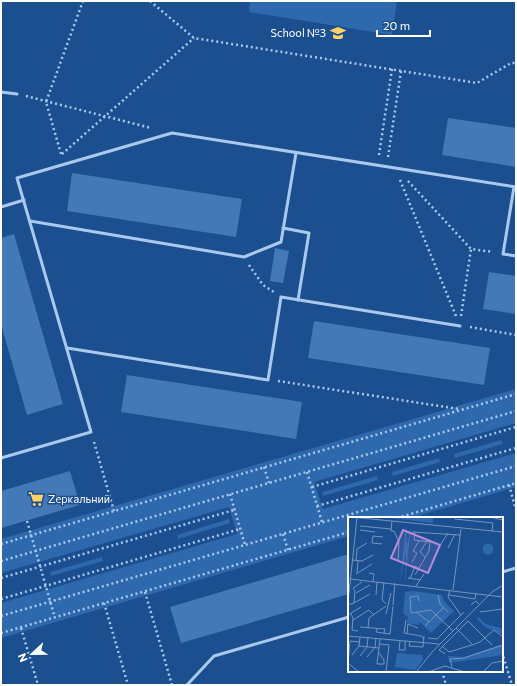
<svg xmlns="http://www.w3.org/2000/svg" width="517" height="686" viewBox="0 0 517 686" font-family="Commissioner,sans-serif">
  <style>
    .green { fill: #2e69ad }
    .building { fill: #4478b7 }
    .lines { fill: none; stroke-linecap: round; stroke-linejoin: round }
    .path { stroke: #a9c9ee; stroke-width: 2.5; stroke-dasharray: 2 3; stroke-linecap: butt }
    .lane { stroke: #a9c9ee; stroke-width: 3 }
    .labels { text-anchor: middle; stroke-width: 3; stroke-linejoin: round; paint-order: stroke }
    .poi-label { font-size: 11px; fill: #fff; stroke: #1b4f8f; text-anchor: end }
    .inset-road { fill: none; stroke: #7695bc; stroke-width: 1 }
    .view { fill: #b68bdc; fill-opacity: 0.15; stroke: #b68bdc; stroke-width: 2 }
    .inset-edge { fill: none; stroke: #fff; stroke-width: 2 }
  </style>
  <rect width="100%" height="100%" fill="#1b4f8f"/>
  <g class="green">
    <polygon points="250,1 397,1 392,35 249,12"/>
    <polygon points="516,389 516,423 314,482 323,509 516,453 516,487 411,518 349,518 349,536 1,638 1,603 237,534 229,507 1,573 1,539"/>
    <polygon points="501,440 503,444 455,458 454,454"/>
    <polygon points="439,458 440,462 393,476 392,472"/>
    <polygon points="377,476 378,480 323,496 322,492"/>
    <polygon points="229,519 230,523 178,539 177,535"/>
    <polygon points="102,557 103,561 51,576 50,572"/>
  </g>
  <g class="building">
    <polygon points="448,118 516,128 516,167 442,155"/>
    <polygon points="72,173 242,199 236,237 67,211"/>
    <polygon points="14,234 63,404 27,415 1,324 1,238"/>
    <polygon points="275,248 289,251 283,283 270,281"/>
    <polygon points="489,272 516,276 516,314 483,309"/>
    <polygon points="314,321 490,348 484,385 308,358"/>
    <polygon points="127,375 302,402 296,439 121,412"/>
    <polygon points="70,471 80,505 1,528 1,491"/>
    <polygon points="349,554 349,594 181,643 170,607"/>
  </g>
  <g class="lines">
    <g class="path">
      <polyline points="150,1 194,38 477,83 511,63 516,63"/>
      <polyline points="26,96 151,128"/>
      <polyline points="61,154 46,102 83,1"/>
      <polyline points="62,154 194,38"/>
      <polyline points="379,155 392,69"/>
      <polyline points="388,157 401,71"/>
      <polyline points="400,180 456,316"/>
      <polyline points="408,181 471,249 493,252"/>
      <polyline points="249,265 263,285 274,292"/>
      <polyline points="461,316 471,249"/>
      <polyline points="470,327 516,335"/>
      <polyline points="278,381 459,409"/>
      <polyline points="94,442 114,511"/>
      <polyline points="264,467 269,483"/>
      <polyline points="307,472 322,522"/>
      <polyline points="509,485 516,510"/>
      <polyline points="312,487 516,427"/>
      <polyline points="230,494 245,545"/>
      <polyline points="317,506 516,448"/>
      <polyline points="397,518 516,483"/>
      <polyline points="27,521 55,618"/>
      <polyline points="283,534 288,550"/>
      <polyline points="1,544 516,394"/>
      <polyline points="1,561 516,411"/>
      <polyline points="1,578 234,510"/>
      <polyline points="145,592 172,685"/>
      <polyline points="1,599 240,529"/>
      <polyline points="104,603 128,685"/>
      <polyline points="1,616 516,466"/>
      <polyline points="21,628 38,685"/>
      <polyline points="1,633 349,532"/>
      <polyline points="502,652 512,685"/>
      <polyline points="442,671 446,685"/>
    </g>
    <g class="lane">
      <polyline points="1,92 17,94"/>
      <polyline points="514,187 503,254 516,256"/>
      <polyline points="1,207 24,200"/>
      <polyline points="30,221 244,257 281,242 296,153"/>
      <polyline points="283,228 309,233 298,300"/>
      <polyline points="67,348 268,380 281,297 460,326"/>
      <polyline points="1,458 91,432 17,178 172,133 516,187"/>
      <polyline points="502,572 516,568"/>
      <polyline points="187,685 214,656 349,617"/>
    </g>
  </g>
  <defs>
    <symbol id="school-bare" viewBox="-9 -9 18 18"><path d="M0-5L7-2L0 1L-7-2ZM-4 1L0 2.5L4 1V4Q0 6-4 4Z" fill="#ffd166" stroke="#1b4f8f" stroke-width="2.5" paint-order="stroke"/></symbol>
    <symbol id="supermarket-bare" viewBox="-9 -9 18 18"><path d="M-6-5.5h2.5l.6 2H6L4.5 2H-2.5L-4.4-4H-6ZM-1.5 3.2a1.3 1.3 0 1 0 .1 0ZM3 3.2a1.3 1.3 0 1 0 .1 0Z" fill="#ffd166" stroke="#1b4f8f" stroke-width="2.5" paint-order="stroke"/></symbol>
  </defs>
  <g fill-rule="evenodd">
    <use href="#school-bare" x="327" y="22" width="22" height="22"/>
    <use href="#supermarket-bare" x="25" y="488" width="22" height="22"/>
  </g>
  <g class="labels">
    <g class="poi-label">
      <text x="326" y="37">School №3</text>
      <text x="48" y="503" text-anchor="start">Zеркальний</text>
    </g>
  </g>
  <g transform="translate(348 517)">
    <rect width="155" height="155" fill="#1b4f8f"/>
    <path d="M 34,0 L 85,0 L 85,6 ZM 58,9 L 59,29 L 63,9 L 57,65 L 58,34 L 52,65 ZM134.5 32a5.5 5.5 0 1 1 11 0a5.5 5.5 0 1 1-11 0ZM 65,74 L 94,78 L 96,84 L 106,94 L 83,116 L 72,105 L 71,108 L 59,106 L 60,100 L 55,96 L 57,75 ZM 130,100 L 138,107 L 153,111 L 155,117 L 137,110 L 129,102 ZM 155,127 L 155,138 L 101,146 L 100,139 L 116,140 ZM 49,136 L 74,138 L 75,143 L 67,153 L 47,150 Z" fill="#2e69ad"/>
    <path class="inset-road" d="M 3,0 L 155,15M 107,0 L 107,2 L 145,6 L 144,14M 141,0 L 155,3M 44,4 L 43,14 L 46,14 L 51,25 L 50,44M 0,8 L 0,22M 12,9 L 43,12M 12,13 L 27,15M 64,15 L 112,18M 34,27 L 24,26 L 25,19 L 35,20M 91,30 L 100,16M 100,31 L 107,17M 77,40 L 72,35 L 79,24M 4,43 L 14,44 L 25,38M 8,44 L 9,32 L 19,26M 64,45 L 69,36 L 65,34 L 71,24M 9,56 L 10,44M 21,56 L 26,57 L 25,64M 8,57 L 24,47M 67,58 L 81,34 L 82,25 L 66,23 L 67,15M 60,61 L 72,63M 2,62 L 155,80M 62,62 L 67,49 L 70,51M 36,65 L 34,83 L 38,87M 68,69 L 76,57M 102,73 L 100,80 L 113,98M 105,73 L 113,12M 8,76 L 22,68M 28,78 L 29,65M 90,78 L 92,87 L 100,95M 101,78 L 127,82 L 128,76M 71,84 L 70,79 L 62,80 L 63,96 L 83,93 L 105,114M 0,85 L 9,1M 6,86 L 7,74 L 5,71 L 14,65M 0,87 L 4,87 L 22,77M 45,88 L 47,66M 123,88 L 128,84 L 132,88M 68,95 L 81,105M 132,95 L 155,92M 3,97 L 5,101 L 4,113 L 10,114M 38,97 L 43,76M 0,98 L 13,90M 5,103 L 21,93 L 26,98M 58,103 L 56,116 L 73,119 L 76,122M 77,109 L 95,91M 12,110 L 37,112 L 36,116M 20,111 L 21,101 L 38,89M 108,111 L 124,127M 29,112 L 28,115 L 42,117 L 45,89M 59,116 L 60,107 L 70,111M 0,119 L 91,127M 80,121 L 89,122 L 116,95M 52,124 L 51,133 L 57,133 L 57,124M 62,125 L 61,129 L 75,130 L 76,119M 32,127 L 41,128 L 38,155M 11,129 L 31,131M 95,130 L 101,135 L 124,128 L 132,125 L 146,113 L 155,120M 31,136 L 36,143 L 36,147 L 29,147 L 32,122M 97,137 L 91,133 L 120,104 L 144,128M 4,138 L 11,129 L 12,120M 12,139 L 19,130 L 20,120M 19,140 L 27,130 L 28,121M 0,146 L 2,124 L 12,125M 0,146 L 11,155M 104,150 L 102,142 L 116,141 L 155,128M 68,155 L 85,134 L 144,75 L 155,68M 80,155 L 97,149 L 117,155M 135,155 L 144,146 L 155,144"/>
    <path class="view" d="M 55,13 L 92,28 L 80,56 L 43,41 Z"/>
    <rect width="155" height="155" class="inset-edge"/>
  </g>
  <rect width="517" height="686" fill="none" stroke="#ffffff" stroke-width="4"/>
  <g transform="translate(32 654) rotate(248)" stroke="#1b4f8f" stroke-width="3" paint-order="stroke">
  <path d="M0-3L7 15L0 10L-7 15Z" fill="#ffffff"/>
  <text y="-6" font-size="11" font-weight="bold" text-anchor="middle" fill="#ffffff">N</text>
  </g>
  <path d="M377 30v6h53v-6" fill="none" stroke="#ffffff" stroke-width="2"/>
  <text x="383" y="30" font-size="12" fill="#ffffff" stroke="#1b4f8f" stroke-width="3" paint-order="stroke">20 m</text>
</svg>
